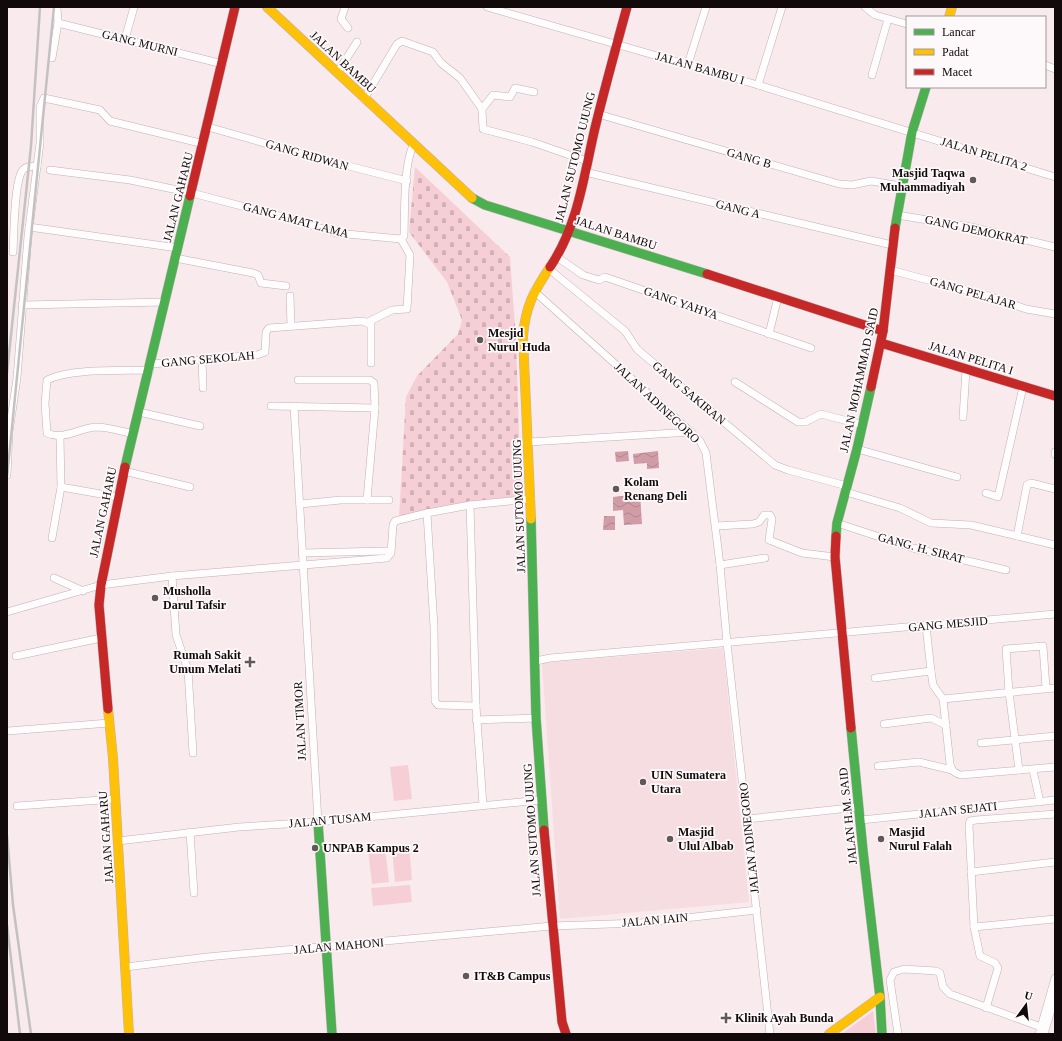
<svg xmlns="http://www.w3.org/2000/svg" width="1062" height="1041" viewBox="0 0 1062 1041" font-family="Georgia,serif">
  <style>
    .built { fill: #f6dde2 }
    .green { fill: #f6cfd6 }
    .cemetery { fill: url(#cemetery-stones) }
    .water { fill: url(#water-waves) }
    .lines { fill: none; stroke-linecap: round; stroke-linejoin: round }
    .street-casing { stroke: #beb2b5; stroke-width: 8 }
    .fast-casing { stroke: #beb2b5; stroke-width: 10 }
    .slow-casing { stroke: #beb2b5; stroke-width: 10 }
    .jam-casing { stroke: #beb2b5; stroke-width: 10 }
    .street { stroke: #fefcfc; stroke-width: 7 }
    .fast { stroke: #4caf50; stroke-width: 9 }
    .slow { stroke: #ffc107; stroke-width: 9 }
    .jam { stroke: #c62828; stroke-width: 9 }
    .rail { stroke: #c4c1c2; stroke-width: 2.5 }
    .poi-dot { fill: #625859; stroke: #fdf8f9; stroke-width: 1.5 }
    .labels { text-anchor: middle; stroke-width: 3.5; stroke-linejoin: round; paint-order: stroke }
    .street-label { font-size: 12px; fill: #11090a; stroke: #fdf8f9 }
    .poi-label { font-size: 12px; font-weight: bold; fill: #11090a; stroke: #fdf8f9; text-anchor: start }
  </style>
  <defs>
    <pattern id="cemetery-stones" width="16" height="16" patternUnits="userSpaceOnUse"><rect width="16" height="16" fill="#f6cfd6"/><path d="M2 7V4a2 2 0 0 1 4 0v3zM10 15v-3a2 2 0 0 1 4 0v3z" fill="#d2b0b6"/></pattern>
    <pattern id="water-waves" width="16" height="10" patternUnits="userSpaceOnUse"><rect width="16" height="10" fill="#d09ca6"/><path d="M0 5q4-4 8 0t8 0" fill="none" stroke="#b2858e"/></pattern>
  </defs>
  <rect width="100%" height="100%" fill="#f9eaed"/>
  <polygon class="built" points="723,648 749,902 560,919 542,663"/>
  <g class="green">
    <polygon points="408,765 412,799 394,801 390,767"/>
    <polygon points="409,846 412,880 395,882 392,848"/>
    <polygon points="385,848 389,882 372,884 368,850"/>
    <polygon points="410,885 412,902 373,906 371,888"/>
    <polygon points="873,1011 876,1034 843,1033"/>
  </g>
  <polygon class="cemetery" points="415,167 510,257 516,340 521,496 472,502 399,517 406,397 417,376 458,334 462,320 447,282 409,232"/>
  <g class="water">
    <polygon points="628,451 629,461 616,462 615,452"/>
    <polygon points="658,451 659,468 647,469 647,463 634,464 633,454"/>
    <polygon points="640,494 642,524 624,525 623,510 613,511 613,497"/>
    <polygon points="604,516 615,516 615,530 603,530"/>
  </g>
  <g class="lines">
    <defs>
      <g id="street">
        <polyline points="345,7 341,19 348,28"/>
        <polyline points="487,7 758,85 1055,177"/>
        <polyline points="865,7 875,15 907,24"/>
        <polyline points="58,23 223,64"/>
        <polyline points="125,39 134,7"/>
        <polyline points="52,58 58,23 57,7"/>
        <polyline points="688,64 706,7"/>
        <polyline points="1045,65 1055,69"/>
        <polyline points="337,73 357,42"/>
        <polyline points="872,75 888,19"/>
        <polyline points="758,85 782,7"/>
        <polyline points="364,99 397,44 402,41 433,52 441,63 460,78 482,109 483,129 532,142 587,161"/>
        <polyline points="482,109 493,95 510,97 515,88 534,92"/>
        <polyline points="598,114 839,184 852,185 871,181 901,186"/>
        <polyline points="208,127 306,155 407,181"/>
        <polyline points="50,170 130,180 192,193 295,220 336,233 401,239"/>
        <polyline points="585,172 892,245"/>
        <polyline points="897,215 971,227 1055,247"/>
        <polyline points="29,227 178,248"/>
        <path d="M 401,239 L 404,236 C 405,209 403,170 413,145"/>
        <path d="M 13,252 C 14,234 14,184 22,171 C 25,166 32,166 37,166"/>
        <polyline points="557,257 583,275 599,280 605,277 811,348"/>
        <polyline points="175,258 253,273 258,275 261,283 286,286"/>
        <polyline points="549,269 625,331 637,349 645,356 775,465 788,470 847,486"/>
        <polyline points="890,270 989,296 1026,309 1055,314"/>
        <polyline points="534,291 691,432 700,441 706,453 720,565 727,643 770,1034"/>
        <polyline points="290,296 291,326"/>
        <polyline points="22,305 165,302"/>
        <polyline points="368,322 392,310 407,309 410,255 401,239"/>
        <polyline points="769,334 778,297"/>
        <polyline points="202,360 203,388"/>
        <polyline points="151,364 257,355 265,352 266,332 269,328 363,321 371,325 371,363"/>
        <polyline points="298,380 370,380 374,383 375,408 367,500"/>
        <polyline points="735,382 798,422 805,422 821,414 863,425"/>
        <polyline points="271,406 375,408"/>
        <polyline points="294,406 318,822"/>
        <polyline points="139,412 200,426"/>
        <polyline points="963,417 966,370"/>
        <path d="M 133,434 C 121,431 108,427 96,427 C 79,428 63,441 47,433 L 45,403 L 47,380 C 70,368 123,371 150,370"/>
        <polyline points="529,442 691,432"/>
        <polyline points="857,449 957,477"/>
        <polyline points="1055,454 1055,452"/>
        <polyline points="124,471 190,487"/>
        <polyline points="7,475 9,432 17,378 28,236 40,143 40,107 44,98 100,110 110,121 204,144"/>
        <polyline points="61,487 118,497"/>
        <polyline points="846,492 900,508 931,523 971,525 1055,545"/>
        <polyline points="986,493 998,497 1023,387"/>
        <polyline points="300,504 341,500 389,500"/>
        <polyline points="470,505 476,706 483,805"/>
        <polyline points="427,513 434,627 435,701 438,705 476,706"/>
        <polyline points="837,523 913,548 1006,570"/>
        <polyline points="716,526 753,524 759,522 764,515 770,515 772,519 769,540 802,553 835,557"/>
        <polyline points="1017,536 1027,485 1031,483 1055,489"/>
        <polyline points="52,538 61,487 60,436"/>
        <polyline points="302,553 386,551"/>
        <polyline points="720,565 765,558"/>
        <polyline points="172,576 176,635 188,670 193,753"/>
        <polyline points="54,578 83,591"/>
        <polyline points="7,612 101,585 172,576 387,558 391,553 393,525 395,521 427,513 470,505 531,499"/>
        <polyline points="16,656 101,638"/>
        <polyline points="536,661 550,658 1055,614"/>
        <polyline points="931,671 933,685 943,699"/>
        <polyline points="875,678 931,671 926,626"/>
        <path d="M 1055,688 L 943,699 L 950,764 C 952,771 954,773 961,775 L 1055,767"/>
        <polyline points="476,720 536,718"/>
        <polyline points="884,724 931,718 946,725"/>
        <polyline points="8,731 109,723"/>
        <polyline points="981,743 1055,736"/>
        <polyline points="878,766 919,762 952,770"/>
        <polyline points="1019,770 1009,692 1006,649 1043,646 1046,688"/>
        <polyline points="1033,770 1040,802"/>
        <polyline points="17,806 115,799"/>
        <polyline points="747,819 859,807"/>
        <polyline points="861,820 1055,800"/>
        <polyline points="190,832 194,893"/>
        <polyline points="118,841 239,827 318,822 541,800"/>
        <polyline points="971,872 1055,862"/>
        <polyline points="974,927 1055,919"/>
        <polyline points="126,967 207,957 552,926 640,923 757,910"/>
        <polyline points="986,1008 998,968 995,963 980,956 974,927 969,825 970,821 976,820 1055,814"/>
        <polyline points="898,1034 890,980 894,972 904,969 936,971 940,973 943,987 950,994 1041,1027"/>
        <polyline points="1039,1034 1055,978"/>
        <polyline points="1044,1034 1055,997"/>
      </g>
      <g id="fast">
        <polyline points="472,198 485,205 707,274"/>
        <polyline points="895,228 912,132 926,87"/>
        <polyline points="125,467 190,196"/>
        <polyline points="531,519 536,718 544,830"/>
        <polyline points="836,536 837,523 857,449 871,387"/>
        <polyline points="851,728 863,851 880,997 882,1034"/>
        <polyline points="318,822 332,1034"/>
      </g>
      <g id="slow">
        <polyline points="267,7 472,198"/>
        <polyline points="949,17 952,7"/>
        <path d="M 531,519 L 523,337 C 525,307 534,291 550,267"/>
        <polyline points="108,709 113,758 129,1034"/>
        <polyline points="829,1034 880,997"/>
      </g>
      <g id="jam">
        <polyline points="190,196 235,7"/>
        <path d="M 550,267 C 578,226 584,175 595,128 C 605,87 616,47 627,7"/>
        <polyline points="707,274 883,331"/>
        <polyline points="881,343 1055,396"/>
        <polyline points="871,387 883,331 895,228"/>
        <polyline points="836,536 835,557 851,728"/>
        <polyline points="108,709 99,605 101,585 125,467"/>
        <polyline points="544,830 562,1022 566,1034"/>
      </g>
    </defs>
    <use href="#street" class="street-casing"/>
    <use href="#fast" class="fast-casing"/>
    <use href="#slow" class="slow-casing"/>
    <use href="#jam" class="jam-casing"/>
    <use href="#street" class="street"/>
    <use href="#fast" class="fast"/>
    <use href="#slow" class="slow"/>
    <use href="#jam" class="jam"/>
    <g class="rail">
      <polyline points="7,373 31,146 40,7"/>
      <polyline points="7,477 54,7"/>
      <polyline points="7,835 13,905 31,1034"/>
      <polyline points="7,925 20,1034"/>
    </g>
  </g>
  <g class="poi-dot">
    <circle cx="973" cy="180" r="4"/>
    <circle cx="480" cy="340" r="4"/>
    <circle cx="616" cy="489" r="4"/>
    <circle cx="155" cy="598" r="4"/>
    <path d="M248 656h4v4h4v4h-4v4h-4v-4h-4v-4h4z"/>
    <circle cx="643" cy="782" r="4"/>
    <circle cx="670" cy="839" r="4"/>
    <circle cx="881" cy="839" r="4"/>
    <circle cx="315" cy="848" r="4"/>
    <circle cx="466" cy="976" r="4"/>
    <path d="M724 1012h4v4h4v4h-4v4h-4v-4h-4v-4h4z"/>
  </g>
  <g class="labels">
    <g class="street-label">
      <text transform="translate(140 43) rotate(14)" y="4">GANG MURNI</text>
      <text transform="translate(343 62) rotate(43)" y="4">JALAN BAMBU</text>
      <text transform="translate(700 68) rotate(16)" y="4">JALAN BAMBU I</text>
      <text transform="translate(984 154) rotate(17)" y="4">JALAN PELITA 2</text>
      <text transform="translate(307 155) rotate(16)" y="4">GANG RIDWAN</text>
      <text transform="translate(575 157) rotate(-76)" y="4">JALAN SUTOMO UJUNG</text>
      <text transform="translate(749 158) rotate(16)" y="4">GANG B</text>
      <text transform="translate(178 197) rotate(-76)" y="4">JALAN GAHARU</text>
      <text transform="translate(738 209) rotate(14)" y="4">GANG A</text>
      <text transform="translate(296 220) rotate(15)" y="4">GANG AMAT LAMA</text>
      <text transform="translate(976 230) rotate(12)" y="4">GANG DEMOKRAT</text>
      <text transform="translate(616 233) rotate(18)" y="4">JALAN BAMBU</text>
      <text transform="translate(973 293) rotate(16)" y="4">GANG PELAJAR</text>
      <text transform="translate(681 303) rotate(19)" y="4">GANG YAHYA</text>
      <text transform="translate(971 358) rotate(17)" y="4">JALAN PELITA I</text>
      <text transform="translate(208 359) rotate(-5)" y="4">GANG SEKOLAH</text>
      <text transform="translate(859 380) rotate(-78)" y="4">JALAN MOHAMMAD SAID</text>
      <text transform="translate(689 393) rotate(40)" y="4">GANG SAKIRAN</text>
      <text transform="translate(657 403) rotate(43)" y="4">JALAN ADINEGORO</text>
      <text transform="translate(519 506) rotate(-92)" y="4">JALAN SUTOMO UJUNG</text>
      <text transform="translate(103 512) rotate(-78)" y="4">JALAN GAHARU</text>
      <text transform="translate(921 548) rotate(15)" y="4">GANG. H. SIRAT</text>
      <text transform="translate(948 624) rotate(-5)" y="4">GANG MESJID</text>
      <text transform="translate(300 721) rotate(-93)" y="4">JALAN TIMOR</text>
      <text transform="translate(958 810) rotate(-6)" y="4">JALAN SEJATI</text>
      <text transform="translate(848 816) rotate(-96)" y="4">JALAN H.M. SAID</text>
      <text transform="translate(330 820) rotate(-5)" y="4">JALAN TUSAM</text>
      <text transform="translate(532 830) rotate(-94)" y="4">JALAN SUTOMO UJUNG</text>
      <text transform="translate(106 837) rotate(-94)" y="4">JALAN GAHARU</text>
      <text transform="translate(749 838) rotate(-96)" y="4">JALAN ADINEGORO</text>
      <text transform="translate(655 920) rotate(-5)" y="4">JALAN IAIN</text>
      <text transform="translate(339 946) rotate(-5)" y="4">JALAN MAHONI</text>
    </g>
    <g class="poi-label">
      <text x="965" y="177" text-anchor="end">Masjid Taqwa<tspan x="965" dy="14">Muhammadiyah</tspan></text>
      <text x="488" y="337">Mesjid<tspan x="488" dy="14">Nurul Huda</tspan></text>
      <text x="624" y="486">Kolam<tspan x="624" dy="14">Renang Deli</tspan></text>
      <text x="163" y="595">Musholla<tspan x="163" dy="14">Darul Tafsir</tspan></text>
      <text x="241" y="659" text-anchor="end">Rumah Sakit<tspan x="241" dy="14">Umum Melati</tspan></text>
      <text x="651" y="779">UIN Sumatera<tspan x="651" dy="14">Utara</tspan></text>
      <text x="678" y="836">Masjid<tspan x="678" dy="14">Ulul Albab</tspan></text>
      <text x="889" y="836">Masjid<tspan x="889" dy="14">Nurul Falah</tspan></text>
      <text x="323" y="852">UNPAB Kampus 2</text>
      <text x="474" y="980">IT&amp;B Campus</text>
      <text x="735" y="1022">Klinik Ayah Bunda</text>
    </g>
  </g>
  <rect width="1062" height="1041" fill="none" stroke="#11090a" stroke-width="16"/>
  <rect x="906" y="16" width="140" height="72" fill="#fdf8f9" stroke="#9f9899"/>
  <rect x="914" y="29" width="20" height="6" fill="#4caf50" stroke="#9f9899"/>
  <text x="942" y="36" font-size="12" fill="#11090a">Lancar</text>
  <rect x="914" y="49" width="20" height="6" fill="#ffc107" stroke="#9f9899"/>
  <text x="942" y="56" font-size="12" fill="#11090a">Padat</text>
  <rect x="914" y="69" width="20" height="6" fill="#c62828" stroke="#9f9899"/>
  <text x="942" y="76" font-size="12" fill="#11090a">Macet</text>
  <g transform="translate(1026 1005) rotate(15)" stroke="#fdf8f9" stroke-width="3" paint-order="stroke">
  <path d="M0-3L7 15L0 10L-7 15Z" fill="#11090a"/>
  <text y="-6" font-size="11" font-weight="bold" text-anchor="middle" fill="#11090a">U</text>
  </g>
</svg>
